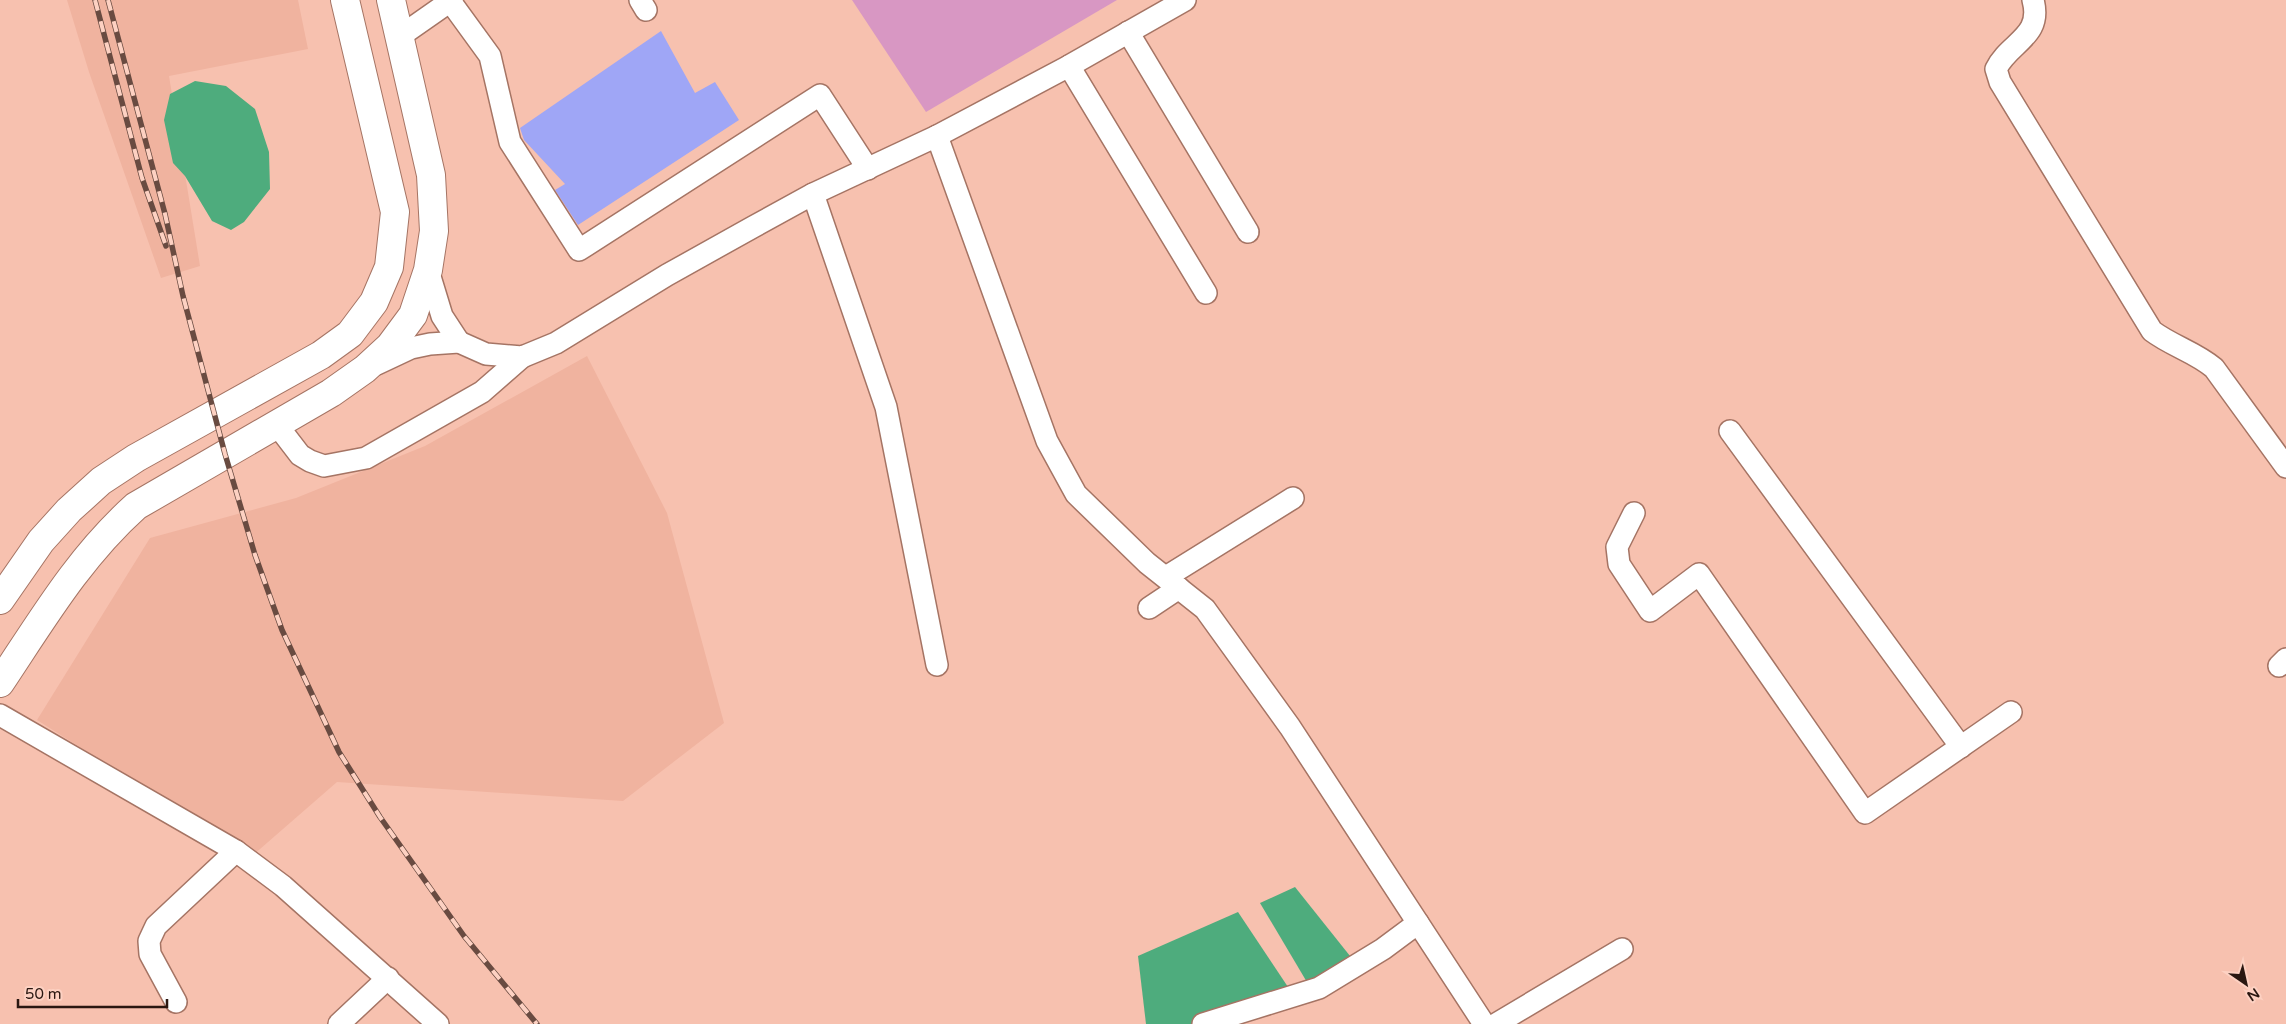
<svg xmlns="http://www.w3.org/2000/svg" width="2286" height="1024" viewBox="0 0 2286 1024" font-family="'Varela Round',sans-serif">
  <style>
    .built { fill: #f0b39f }
    .green { fill: #d897c3 }
    .water { fill: #4eac7d }
    .building { fill: #9fa6f6 }
    .lines { fill: none; stroke-linecap: round; stroke-linejoin: round }
    .minor-casing { stroke: #a57464; stroke-width: 24 }
    .major-casing { stroke: #a57464; stroke-width: 30 }
    .minor { stroke: #fff; stroke-width: 21 }
    .major { stroke: #fff; stroke-width: 28 }
    .rail-casing { stroke: #694b41; stroke-width: 5.5 }
    .rail { stroke: #fdd1c2; stroke-width: 4; stroke-dasharray: 11; stroke-linecap: butt }
  </style>
  <rect width="100%" height="100%" fill="#f7c1af"/>
  <g class="built">
    <polygon points="67,0 298,0 308,49 169,76 200,266 161,278 89,72"/>
    <polygon points="587,356 667,513 724,723 623,801 337,782 252,856 37,720 150,538 296,498 425,446"/>
  </g>
  <polygon class="green" points="852,0 1117,0 926,112"/>
  <g class="water">
    <polygon points="195,81 226,86 255,109 269,152 270,189 244,222 231,230 212,221 185,176 173,163 164,120 170,94"/>
    <polygon points="1295,887 1362,971 1314,994 1260,903"/>
    <polygon points="1238,912 1288,987 1199,1024 1146,1024 1138,956"/>
  </g>
  <polygon class="building" points="661,31 695,93 715,82 739,120 578,225 555,190 565,184 524,140 520,128"/>
  <g class="lines">
    <defs>
      <g id="minor">
        <polyline points="640,0 646,10"/>
        <path d="M 2033,0 C 2043,37 2009,42 1996,69 L 2000,82 L 2152,331 C 2172,346 2195,352 2214,368 L 2286,467"/>
        <polyline points="450,1 490,56 510,142 579,250 820,95 868,169"/>
        <polyline points="1128,32 1248,232"/>
        <polyline points="399,37 452,0"/>
        <polyline points="1069,66 1206,293"/>
        <polyline points="937,136 1047,441 1076,494 1147,563 1205,609 1290,727 1484,1024"/>
        <polyline points="813,194 886,407 937,665"/>
        <polyline points="428,270 442,316 459,342"/>
        <polyline points="377,364 411,348 430,344 459,342 486,354 522,357 556,343 667,275 753,227 813,194 937,136 1069,66 1185,0"/>
        <polyline points="277,425 300,455 310,461 324,466 366,458 482,392 522,357"/>
        <polyline points="1730,431 1961,747"/>
        <polyline points="1634,513 1617,547 1619,564 1650,611 1699,574 1865,813 2011,712"/>
        <polyline points="1166,577 1293,498"/>
        <polyline points="1149,608 1179,588"/>
        <polyline points="2279,666 2286,659"/>
        <polyline points="0,715 236,851 283,886 438,1024"/>
        <polyline points="176,1002 150,954 149,941 156,926 236,851"/>
        <polyline points="339,1024 388,978"/>
        <polyline points="1203,1024 1319,988 1383,949 1418,923"/>
        <polyline points="1496,1024 1622,949"/>
      </g>
      <g id="major">
        <polyline points="0,600 41,541 69,510 101,481 136,458 321,355 350,334 374,302 389,267 395,212 345,0"/>
        <path d="M 0,683 C 42,620 79,557 136,506 L 331,393 L 365,369 L 390,346 L 413,315 L 428,270 L 434,231 L 431,175 L 391,0"/>
      </g>
    </defs>
    <use href="#minor" class="minor-casing"/>
    <use href="#major" class="major-casing"/>
    <use href="#minor" class="minor"/>
    <use href="#major" class="major"/>
    <defs>
      <g id="rail">
        <polyline points="95,0 142,178 166,246"/>
        <polyline points="108,0 165,214 183,296 225,454 255,555 282,630 339,752 380,817 464,936 537,1024"/>
      </g>
    </defs>
    <use href="#rail" class="rail-casing"/>
    <use href="#rail" class="rail"/>
  </g>
  <g transform="translate(2246 984) rotate(146)" stroke="#fdd1c2" stroke-width="4" paint-order="stroke">
  <path d="M0-4L9 19L0 12L-9 19Z" fill="#2a1711"/>
  <text y="-8" font-size="14" font-weight="bold" text-anchor="middle" fill="#2a1711">N</text>
  </g>
  <path d="M18 999v8h149v-8" fill="none" stroke="#2a1711" stroke-width="2.5"/>
  <text x="25" y="999" font-size="15" fill="#2a1711" stroke="#fdd1c2" stroke-width="4" paint-order="stroke">50 m</text>
</svg>
